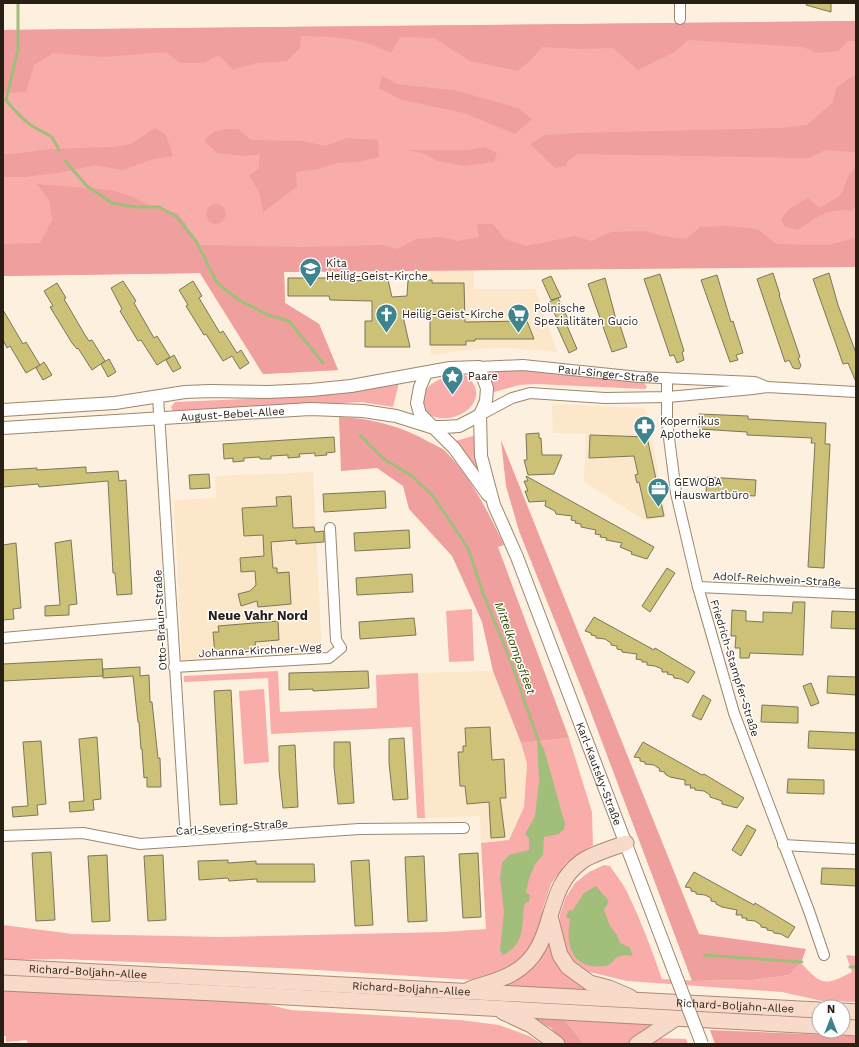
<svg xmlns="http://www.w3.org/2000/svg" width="859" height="1047" viewBox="0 0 859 1047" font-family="'Work Sans',sans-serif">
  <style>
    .built { fill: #fde7ca }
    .green { fill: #f9adab }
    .forest { fill: #ef9f9d }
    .water { fill: #a1be7b }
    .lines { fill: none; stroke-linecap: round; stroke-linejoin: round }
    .stream { stroke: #a1be7b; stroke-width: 3 }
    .building { fill: #ccc177; stroke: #7b7757 }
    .minor-casing { stroke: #9c876c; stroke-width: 12 }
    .tertiary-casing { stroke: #9c876c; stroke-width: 14 }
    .primary-casing { stroke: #ad8874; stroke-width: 17 }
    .minor { stroke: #fff; stroke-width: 10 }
    .tertiary { stroke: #fff; stroke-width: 12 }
    .primary { stroke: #f8daca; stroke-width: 15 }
    .tertiary-bridge-casing { stroke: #9c876c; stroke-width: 14; stroke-linecap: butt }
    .tertiary-bridge { stroke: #fff; stroke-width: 12 }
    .labels { text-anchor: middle; stroke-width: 3; stroke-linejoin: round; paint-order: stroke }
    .poi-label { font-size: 11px; fill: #281f15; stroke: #fff; text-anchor: start }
    .street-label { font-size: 11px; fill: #281f15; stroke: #fff }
    .water-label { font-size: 12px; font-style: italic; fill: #344d00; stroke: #fff }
    .quarter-label { font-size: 13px; font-weight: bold; fill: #281f15; stroke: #fff }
  </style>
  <rect width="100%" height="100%" fill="#fdf0de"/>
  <g class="built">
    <polygon points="474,269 474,289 535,289 557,352 507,348 474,349 431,355 430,270"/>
    <polygon points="552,404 644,408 648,416 666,517 646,521 584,482 586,434 553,433"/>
    <polygon points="313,472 322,655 182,662 174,500 216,498 215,476"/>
    <polygon points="493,671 521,743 527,764 524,807 509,840 481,843 480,816 425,818 418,673"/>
  </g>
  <g class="green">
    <polygon points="856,21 856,266 284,272 285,303 319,324 338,370 263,374 200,273 3,276 3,30"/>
    <polygon points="511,369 643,381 647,387 645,389 536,384 519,385 491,393 486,372"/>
    <path d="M 465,375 C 499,401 447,434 423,410 C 420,381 441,377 465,375 Z"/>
    <polygon points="399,383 393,407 361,402 177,412 173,411 171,407 175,402 270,398 347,392"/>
    <polygon points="476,435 484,479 452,442"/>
    <polygon points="472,609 474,661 449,662 446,611"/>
    <polygon points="278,671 280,712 377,708 376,675 418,673 425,818 417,818 412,727 271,734 268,678 184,682 184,676"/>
    <polygon points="264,689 269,762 244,764 239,691"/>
    <polygon points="569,738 592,812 593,845 566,863 551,884 543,908 538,937 529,955 507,972 473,980 302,969 60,959 3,960 3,925 73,934 223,937 443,932 486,929 481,843 509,840 524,807 527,764 521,743"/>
    <path d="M 604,865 L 610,866 C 616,875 623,883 628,894 C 641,921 652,950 662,979 L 702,981 L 752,980 L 789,975 L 801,963 C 822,986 825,986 852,972 L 846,955 L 856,956 L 856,1002 L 822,1001 L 782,992 L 627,981 L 577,969 L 568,959 L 559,929 L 560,914 L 566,897 L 575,883 L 589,872 Z"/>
    <polygon points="548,930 552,939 596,991 496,988"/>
    <polygon points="3,990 261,1003 291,1010 460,1020 499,1025 529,1036 542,1044 28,1044 27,1040 6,1042 6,1036 3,1036"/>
    <polygon points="564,1019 653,1023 651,1027 631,1044 584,1044"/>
    <polygon points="656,1038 686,1039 688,1044 647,1044"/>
  </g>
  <g class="forest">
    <path d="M 856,21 L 856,41 L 848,41 L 838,51 L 817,53 L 803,47 L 688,40 L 675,52 L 638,70 L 613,48 L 580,49 L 542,47 L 533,58 L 518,71 L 470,61 L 434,38 L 400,37 L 391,53 C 358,37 337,37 301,36 L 300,48 L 287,61 L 256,63 L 233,70 L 219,55 L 204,63 L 180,63 L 166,52 L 102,57 L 53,53 L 34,65 L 26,92 L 3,93 L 3,30 Z"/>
    <polygon points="854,75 856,75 856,154 854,152 825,150 809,158 577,154 568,161 566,166 555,168 530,144 545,135 575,133 782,128 807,125 833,102 836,88"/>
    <polygon points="382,76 397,84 458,91 518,108 532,119 515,134 464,113 402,100 379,88"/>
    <polygon points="155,128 166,135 173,156 150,160 123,170 95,165 64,172 24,177 3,177 3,154 13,154 50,149 113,147 131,144"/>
    <polygon points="227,129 238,129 251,140 303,141 325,146 348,138 378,140 379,157 358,162 337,163 318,169 296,172 297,187 263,212 259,192 249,175 258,170 260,154 244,156 217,153 204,141 213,132"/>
    <polygon points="485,147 497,153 494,162 464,166 438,161 423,153 406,150 469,150"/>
    <path d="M 856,168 L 856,205 L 852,211 C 829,207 817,217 798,230 L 784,226 L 781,219 L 789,209 L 808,198 L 820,208 L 841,195 L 849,174 Z"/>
    <polygon points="37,184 111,190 133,197 155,208 177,213 185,223 196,245 304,247 383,245 397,249 417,239 440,237 458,241 479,237 477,224 493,224 505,239 526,246 575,236 591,241 611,232 645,231 663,236 686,239 700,227 728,226 757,229 777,244 828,245 856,238 856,267 284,272 285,303 319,324 338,370 263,374 200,273 3,276 3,244 40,243 52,220 49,200"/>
    <circle cx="216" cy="214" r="10"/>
    <path d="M 339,417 C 371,418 401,426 429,442 C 434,445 441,447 445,451 C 471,477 488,512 504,545 L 498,547 L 569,738 L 521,743 L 493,671 L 482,622 L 452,556 L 409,509 L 403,486 L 377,468 L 341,471 Z"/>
    <polygon points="501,440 699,934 806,949 801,963 789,975 752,980 692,981 584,694 519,531 506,486"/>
    <polygon points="536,1018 564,1019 584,1044 564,1044 551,1028 536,1020"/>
    <polygon points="710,1030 856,1036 856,1044 715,1044"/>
  </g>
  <g class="water">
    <path d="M 537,737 L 544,749 L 565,824 L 564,829 L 559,834 L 544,837 L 543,855 L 535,864 L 529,879 L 526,892 L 530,895 L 529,902 L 527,902 L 524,905 C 522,927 525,944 503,955 L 500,951 L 504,912 L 500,878 L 502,863 L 509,855 L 529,850 L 529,838 L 525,834 L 535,816 L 539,781 Z"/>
    <path d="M 596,886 L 609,901 L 604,910 L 610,926 L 617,935 L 620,943 L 629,947 L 633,956 C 611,953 616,964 605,966 C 572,970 565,946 570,919 L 566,917 L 569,910 L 572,911 L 584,893 Z"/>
  </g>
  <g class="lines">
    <g class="stream">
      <path d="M 18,3 L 18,49 L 6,100 C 14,110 22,119 32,126 C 49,137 49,129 59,150"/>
      <polyline points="65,161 87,186 112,203 135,207 159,207 177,217 196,241 217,283 239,300 268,315 289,321 323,363"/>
      <polyline points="360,435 384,459 412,476 433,496 468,548 483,593 511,662 538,740"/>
      <polyline points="704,955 802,962"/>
      <polyline points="850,967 856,967"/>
    </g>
  </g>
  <g class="building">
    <polygon points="807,3 831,3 831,12 806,5"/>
    <polygon points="773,273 780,295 779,295 800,357 798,358 801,366 799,369 793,368 789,360 785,362 757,279"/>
    <polygon points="829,273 838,305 856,353 856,382 848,363 843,364 813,279"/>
    <polygon points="660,274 684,351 682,352 684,360 677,363 674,355 670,356 644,279"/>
    <polygon points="717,275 731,322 733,321 743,353 736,355 738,360 730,362 701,280"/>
    <polygon points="551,276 561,297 551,300 542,280"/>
    <polygon points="288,278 334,278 334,281 388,280 392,297 407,296 408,280 432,280 432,283 464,283 465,322 527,321 534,339 475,339 475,341 466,341 466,345 430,345 430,312 402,312 410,347 365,347 365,321 372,321 372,301 330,300 329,296 288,296"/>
    <polygon points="605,278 617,323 619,322 627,347 612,352 588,284"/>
    <polygon points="123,281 136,301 134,303 154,338 157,336 170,357 157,365 141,340 138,341 120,311 122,309 111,288"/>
    <polygon points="193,281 202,296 199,298 220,333 223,331 237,353 241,350 249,363 240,369 232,356 223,361 206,334 204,335 186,306 188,305 179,290"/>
    <polygon points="57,283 66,298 64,299 85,335 89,341 92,340 105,361 92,370 78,348 77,349 72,343 50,307 53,306 44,291"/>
    <polygon points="558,298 568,319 565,321 577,349 569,353 556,324 563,321 559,323 549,302"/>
    <polygon points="3,310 23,344 26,342 40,365 26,373 10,346 7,348 3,340"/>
    <polygon points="174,355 181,368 173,372 166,360"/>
    <polygon points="109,359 116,372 108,377 101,364"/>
    <polygon points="44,362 52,375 43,380 36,368"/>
    <polygon points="699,414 748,416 748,419 826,423 825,444 830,444 824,568 808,567 815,443 811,443 812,438 747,435 747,432 699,429"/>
    <polygon points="539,433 539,438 541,438 542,455 562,455 554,474 528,475 524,460 527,460 526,434"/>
    <polygon points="590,435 647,437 664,516 647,518 639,482 637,483 635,475 638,474 634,456 589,458"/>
    <polygon points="334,437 335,452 326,453 327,455 315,456 315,453 299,454 300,457 288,458 288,455 271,456 271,459 260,459 260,457 244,458 244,461 233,462 233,458 224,459 223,444"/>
    <polygon points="86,467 86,473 118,471 119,481 126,480 132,594 117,595 115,573 113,573 108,481 39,487 38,484 3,487 3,470 37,468 37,470"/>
    <polygon points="209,474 210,488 190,489 189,475"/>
    <polygon points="526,476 654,547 647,559 631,554 632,552 620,547 622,543 606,540 607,538 600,537 601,535 595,534 596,530 581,527 581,524 575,523 576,521 571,520 572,516 556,514 555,511 545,506 546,501 529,502 525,491 528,491 524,481 528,481"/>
    <polygon points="707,477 756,480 755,496 706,493"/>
    <polygon points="385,491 386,508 324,512 323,494"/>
    <polygon points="291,496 293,528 314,527 315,532 324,531 324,542 296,544 296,540 271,542 273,568 277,568 277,573 289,572 291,604 258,607 257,601 241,606 238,594 250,591 256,585 255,571 241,572 240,558 264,556 263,535 244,536 242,508 277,506 276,497"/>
    <polygon points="409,530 410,548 355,551 354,533"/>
    <polygon points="71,540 77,604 69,605 69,615 45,616 45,606 60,605 55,543"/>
    <polygon points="16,543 21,608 13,609 14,619 3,620 3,545"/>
    <polygon points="667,568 675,573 650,612 642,606"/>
    <polygon points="412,574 413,592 357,595 356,578"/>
    <polygon points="793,602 805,602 803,655 750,653 749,658 740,658 740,648 735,648 736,636 731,636 732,610 746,611 746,621 763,622 763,612 792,613"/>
    <polygon points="832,611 856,612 856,629 831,628"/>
    <polygon points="594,617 654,650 655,648 695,672 688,683 681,679 674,678 673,675 667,674 668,672 662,672 662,669 655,666 647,665 647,662 642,662 642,660 636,659 637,654 622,652 622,650 617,649 617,646 611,645 611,643 605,639 596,638 596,636 591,635 591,633 585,631"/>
    <polygon points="414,618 416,635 360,639 359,622"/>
    <polygon points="278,621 279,640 255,642 256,651 215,655 213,632 219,632 218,626"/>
    <polygon points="102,659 103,676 3,681 3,664"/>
    <polygon points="140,667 140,676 149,675 150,702 152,702 158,758 160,758 161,787 147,787 147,777 144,778 142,749 141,749 139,722 138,722 133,676 103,678 103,669"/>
    <polygon points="368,671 369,688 313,691 313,689 289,690 289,673"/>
    <polygon points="828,676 856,677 856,695 827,693"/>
    <polygon points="811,683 819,703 811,706 803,686"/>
    <polygon points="231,690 237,804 220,805 214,691"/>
    <polygon points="703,695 711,700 701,720 692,716"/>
    <polygon points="762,705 798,707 798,723 761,722"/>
    <polygon points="490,727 492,760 504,759 506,798 500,798 505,837 491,838 489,802 467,804 465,786 460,786 458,752 463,752 463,746 466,746 465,728"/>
    <polygon points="809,731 856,733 856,750 808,748"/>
    <polygon points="97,737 101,799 93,800 94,810 70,812 69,802 84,801 79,739"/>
    <polygon points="404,738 408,799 393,800 389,763 389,739"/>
    <polygon points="41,741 46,804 37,805 38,815 13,817 12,807 28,806 23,742"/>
    <polygon points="334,742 350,742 354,803 338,804 334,767"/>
    <polygon points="643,742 702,775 704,774 744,798 737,808 722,804 722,801 710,797 710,795 704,791 695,790 695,788 690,788 691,785 685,785 685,780 670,777 665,774 665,772 659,771 660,769 654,765 645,764 645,762 640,761 640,758 634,757"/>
    <polygon points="295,745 298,807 283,808 279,771 279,746"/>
    <polygon points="788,779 824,780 824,794 787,793"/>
    <polygon points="747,825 756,830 741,856 732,850"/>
    <polygon points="51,852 55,920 36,921 32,853"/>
    <polygon points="478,853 481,917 463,918 459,854"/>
    <polygon points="107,855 110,921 92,922 88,856"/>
    <polygon points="163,855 166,920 148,921 144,856"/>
    <polygon points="424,856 427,921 408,922 405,857"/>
    <polygon points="228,860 228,863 256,861 256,864 314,864 315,882 257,882 257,879 229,881 228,878 199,880 198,861"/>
    <polygon points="369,860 373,925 355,926 351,861"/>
    <polygon points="822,868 856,869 856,886 821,884"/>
    <polygon points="694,872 754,905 755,903 795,927 788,938 781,934 774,933 773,931 767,930 767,928 761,927 761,925 755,921 746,920 747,918 742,918 742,915 736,915 737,910 722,907 716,904 716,902 711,901 711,898 705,895 696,894 696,892 691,891 691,888 685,887"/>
  </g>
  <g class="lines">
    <defs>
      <g id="minor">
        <polyline points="680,3 680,19"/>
        <path id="s1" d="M 479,367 L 523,365 L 639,377 L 755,382 L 767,387"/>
        <polyline points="667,378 667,422 676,493 698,587 734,713 809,911 824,955"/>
        <polyline points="158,397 186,841"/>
        <polyline points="480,415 512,398 530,393 605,398 668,397 753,389 767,387 856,392"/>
        <polyline points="698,587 856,594"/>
        <polyline points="3,638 172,623"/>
        <polyline points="174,667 329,658 341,648 336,640 330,528"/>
        <polyline points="3,836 83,833 140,844 359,829 464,828"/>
        <polyline points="783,845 856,849"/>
      </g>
      <g id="tertiary">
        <polyline points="426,373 420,387 417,403 420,414 454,448 488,495"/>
        <path id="s2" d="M 3,410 L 115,403 L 185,392 L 210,391 L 268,392 L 311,390 L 351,386 L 450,368 L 479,367 L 487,388 L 486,401 L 480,415 L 481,456 L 494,505 L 517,557 L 674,971"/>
        <path id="s3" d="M 3,428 L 310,409 L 363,411 L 396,416 L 431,427 L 444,427 L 459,426 L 480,415"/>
      </g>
      <g id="primary">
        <polyline points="551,920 560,955 568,967 590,983 609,988 630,997"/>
        <path id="s4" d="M 3,967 L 819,1010"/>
        <polyline points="3,983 215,993 819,1026"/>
        <path d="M 470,989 C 484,984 500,981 513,973 C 559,947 541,891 581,862 C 591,854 613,848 626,843"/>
        <polyline points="843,1011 856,1012"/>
        <polyline points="503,1012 531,1025 557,1044"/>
        <polyline points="843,1027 856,1028"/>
        <polyline points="637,1044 675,1019"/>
      </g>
    </defs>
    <use href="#minor" class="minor-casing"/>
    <use href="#tertiary" class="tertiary-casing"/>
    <use href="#primary" class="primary-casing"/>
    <use href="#minor" class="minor"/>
    <use href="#tertiary" class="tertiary"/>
    <use href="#primary" class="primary"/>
    <defs>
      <polyline id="tertiary-bridge" points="674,971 702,1044"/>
    </defs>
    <use href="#tertiary-bridge" class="tertiary-bridge-casing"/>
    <use href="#tertiary-bridge" class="tertiary-bridge"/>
  </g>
  <defs>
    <symbol id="school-pin" viewBox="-11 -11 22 30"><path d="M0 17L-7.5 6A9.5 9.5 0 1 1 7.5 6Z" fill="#3d848e" stroke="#fff"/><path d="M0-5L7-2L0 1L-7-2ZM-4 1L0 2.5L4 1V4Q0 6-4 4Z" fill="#fff"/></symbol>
    <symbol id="church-pin" viewBox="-11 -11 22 30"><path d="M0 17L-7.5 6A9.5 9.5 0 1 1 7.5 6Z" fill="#3d848e" stroke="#fff"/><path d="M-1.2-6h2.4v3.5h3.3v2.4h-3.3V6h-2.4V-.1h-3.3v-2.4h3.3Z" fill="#fff"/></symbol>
    <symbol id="supermarket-pin" viewBox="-11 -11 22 30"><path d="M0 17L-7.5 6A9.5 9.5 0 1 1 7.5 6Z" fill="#3d848e" stroke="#fff"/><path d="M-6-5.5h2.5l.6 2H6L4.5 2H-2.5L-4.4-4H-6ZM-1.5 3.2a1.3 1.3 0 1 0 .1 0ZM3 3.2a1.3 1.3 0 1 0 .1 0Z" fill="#fff"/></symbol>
    <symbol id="sight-pin" viewBox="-11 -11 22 30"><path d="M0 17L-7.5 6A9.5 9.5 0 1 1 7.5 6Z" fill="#3d848e" stroke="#fff"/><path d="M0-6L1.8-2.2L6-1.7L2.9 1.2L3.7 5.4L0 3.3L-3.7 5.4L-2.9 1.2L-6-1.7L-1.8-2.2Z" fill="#fff"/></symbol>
    <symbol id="pharmacy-pin" viewBox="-11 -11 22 30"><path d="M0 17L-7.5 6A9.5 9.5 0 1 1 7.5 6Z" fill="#3d848e" stroke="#fff"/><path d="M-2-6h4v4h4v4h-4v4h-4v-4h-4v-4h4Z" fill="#fff"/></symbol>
    <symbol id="office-pin" viewBox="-11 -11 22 30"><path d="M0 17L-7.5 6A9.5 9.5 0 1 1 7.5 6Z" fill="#3d848e" stroke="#fff"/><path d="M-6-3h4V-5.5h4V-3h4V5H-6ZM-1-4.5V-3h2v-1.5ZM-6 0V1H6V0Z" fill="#fff"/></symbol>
  </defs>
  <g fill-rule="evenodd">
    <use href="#school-pin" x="298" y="256" width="25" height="34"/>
    <use href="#church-pin" x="374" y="302" width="25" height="34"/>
    <use href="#supermarket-pin" x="506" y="302" width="25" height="34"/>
    <use href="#sight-pin" x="440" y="364" width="25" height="34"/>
    <use href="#pharmacy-pin" x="632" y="414" width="25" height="34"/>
    <use href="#office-pin" x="646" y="476" width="25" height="34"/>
  </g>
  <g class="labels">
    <g class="poi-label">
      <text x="326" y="267">Kita<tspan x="326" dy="13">Heilig-Geist-Kirche</tspan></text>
      <text x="534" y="312">Polnische<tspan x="534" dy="13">Spezialitäten Gucio</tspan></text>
      <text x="402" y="318">Heilig-Geist-Kirche</text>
      <text x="468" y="380">Paare</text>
      <text x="660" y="425">Kopernikus<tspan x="660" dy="13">Apotheke</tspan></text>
      <text x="674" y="486">GEWOBA<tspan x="674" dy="13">Hauswartbüro</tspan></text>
    </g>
    <g class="street-label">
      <text dy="4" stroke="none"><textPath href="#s1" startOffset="130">Paul-Singer-Straße</textPath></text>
      <text dy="4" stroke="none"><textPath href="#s3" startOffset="230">August-Bebel-Allee</textPath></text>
      <text transform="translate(777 579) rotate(3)" y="4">Adolf-Reichwein-Straße</text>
      <text transform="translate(160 620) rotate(-93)" y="4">Otto-Braun-Straße</text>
      <text transform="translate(260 650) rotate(-3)" y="4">Johanna-Kirchner-Weg</text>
      <text transform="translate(735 668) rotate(73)" y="4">Friedrich-Stampfer-Straße</text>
      <text dy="4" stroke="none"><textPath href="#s2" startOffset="910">Karl-Kautsky-Straße</textPath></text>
      <text transform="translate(232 827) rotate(-4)" y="4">Carl-Severing-Straße</text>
      <text dy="4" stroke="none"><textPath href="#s4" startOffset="85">Richard-Boljahn-Allee</textPath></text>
      <text dy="4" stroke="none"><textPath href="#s4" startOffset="409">Richard-Boljahn-Allee</textPath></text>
      <text dy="4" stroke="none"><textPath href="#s4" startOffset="733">Richard-Boljahn-Allee</textPath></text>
    </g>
    <g class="water-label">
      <text transform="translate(515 648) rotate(70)" y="4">Mittelkampsfleet</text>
    </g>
    <g class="quarter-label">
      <text x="258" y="620">Neue Vahr Nord</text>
    </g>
  </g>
  <rect width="859" height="1047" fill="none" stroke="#281f15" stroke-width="8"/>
  <g transform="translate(831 1019)"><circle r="19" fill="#ffffff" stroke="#a9a5a1"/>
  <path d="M0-3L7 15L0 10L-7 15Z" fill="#3d848e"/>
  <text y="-6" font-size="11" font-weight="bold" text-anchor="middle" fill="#281f15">N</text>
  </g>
</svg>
